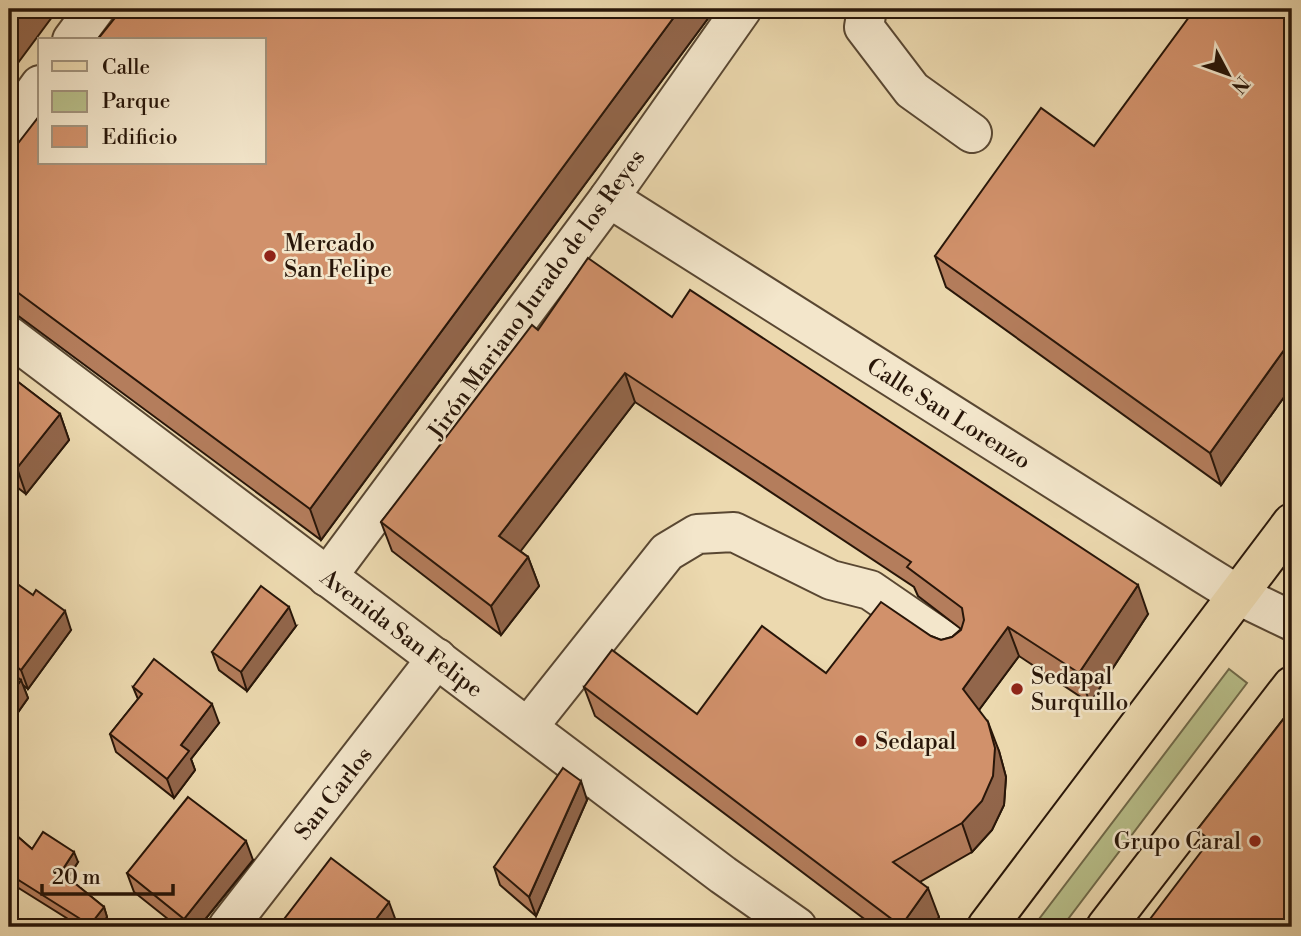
<svg xmlns="http://www.w3.org/2000/svg" width="1301" height="936" viewBox="0 0 1301 936" font-family="'Libre Bodoni',serif">
  <style>
    .green { fill: #b8bf8a; stroke: #706a4a; stroke-width: 2 }
    .lines { fill: none; stroke-linecap: round; stroke-linejoin: round }
    .minor-casing { stroke: #594732; stroke-width: 42 }
    .major-casing { stroke: #281609; stroke-width: 42 }
    .minor { stroke: #f3e6cb; stroke-width: 38 }
    .major { stroke: #ecd9af; stroke-width: 38 }
    .wall { fill: #b47d5c; stroke: #281609; stroke-width: 2 }
    .shaded-wall { fill: #92664b; stroke: #281609; stroke-width: 2 }
    .building { fill: #d1916b; stroke: #281609; stroke-width: 2 }
    .poi-dot { fill: #8f2418; stroke: #f3e6cb; stroke-width: 2.5 }
    .labels { text-anchor: middle; stroke-width: 5; stroke-linejoin: round; paint-order: stroke }
    .poi-label { font-size: 23px; fill: #281609; stroke: #f3e6cb; text-anchor: start }
    .street-label { font-size: 23px; fill: #281609; stroke: #f3e6cb }
  </style>
  <rect width="100%" height="100%" fill="#ecd9af"/>
  <filter id="stains"><feTurbulence type="fractalNoise" baseFrequency=".00286" numOctaves="4"/><feColorMatrix values="0 0 0 0 .2 0 0 0 0 .09 0 0 0 0 .02 0 0 0 .5 -.17"/></filter>
  <radialGradient id="worn" r=".72"><stop offset=".6" stop-color="#630" stop-opacity="0"/><stop offset="1" stop-color="#630" stop-opacity=".3"/></radialGradient>
  <polygon class="green" points="1229,669 1247,683 1062,927 1033,927"/>
  <g class="lines">
    <defs>
      <g id="minor">
        <polyline points="867,9 864,27 912,90 972,133"/>
        <polyline points="72,40 95,9"/>
        <polyline points="9,128 40,85"/>
        <polyline points="609,198 1204,574 1238,595 1292,621"/>
        <polyline points="9,336 723,875 797,927"/>
        <polyline points="327,577 609,198 742,9"/>
        <polyline points="528,727 667,552 697,534 734,532 831,580 870,590 953,647"/>
        <polyline points="228,927 437,658"/>
      </g>
      <g id="major">
        <polyline points="987,927 1292,523"/>
        <polyline points="1106,927 1292,686"/>
      </g>
    </defs>
    <use href="#minor" class="minor-casing"/>
    <use href="#major" class="major-casing"/>
    <use href="#minor" class="minor"/>
    <use href="#major" class="major"/>
  </g>
  <g class="wall">
    <polygon points="715,9 321,540 9,309 9,155"/>
    <polygon points="1292,9 1292,386 1221,485 946,287 935,256"/>
    <polygon points="672,317 1148,614 1090,703 1019,656 979,710 999,751 1006,777 1004,805 992,830 972,852 920,882 939,917 932,927 875,927 595,716 584,687 697,714 826,673 931,636 941,640 952,637 961,629 918,596 914,587 635,402 520,551 528,557 539,586 501,635 392,551 381,522 538,330"/>
    <polygon points="9,375 60,414 69,440 26,494 9,481"/>
    <polygon points="9,578 71,630 28,689 23,685 28,698 9,725"/>
    <polygon points="296,626 247,691 219,670 212,652"/>
    <polygon points="133,687 219,723 191,759 195,770 174,798 116,752 110,734 138,699"/>
    <polygon points="1292,708 1292,927 1204,848 1197,830"/>
    <polygon points="587,800 536,916 500,885 494,867"/>
    <polygon points="9,829 32,849 78,862 68,878 104,907 107,917 100,927 81,927 9,882"/>
    <polygon points="253,860 199,927 178,927 134,892 127,873"/>
  </g>
  <g class="shaded-wall">
    <polygon points="21,9 58,9 9,75 9,25"/>
    <polygon points="680,9 715,9 321,540 310,509"/>
    <polygon points="1292,339 1292,386 1221,485 1210,453"/>
    <polygon points="625,373 635,402 510,565 499,536"/>
    <polygon points="60,414 69,440 26,494 17,468"/>
    <polygon points="528,557 539,586 501,635 491,606"/>
    <polygon points="1138,585 1148,614 1090,703 1079,673"/>
    <polygon points="289,607 296,626 247,691 241,672"/>
    <polygon points="65,611 71,630 28,689 21,670"/>
    <polygon points="1008,627 1019,656 973,718 963,689"/>
    <polygon points="21,680 28,698 9,725 9,697"/>
    <polygon points="212,704 219,723 191,759 195,770 174,798 167,779 181,745"/>
    <polygon points="988,722 999,751 1006,777 1004,805 992,830 972,852 962,823"/>
    <polygon points="581,781 587,800 536,916 529,897"/>
    <polygon points="246,841 253,860 199,927 187,927 184,919"/>
    <polygon points="74,852 78,862 65,882 61,872"/>
    <polygon points="928,888 939,917 932,927 901,927 901,926"/>
    <polygon points="389,902 396,921 391,927 370,927"/>
    <polygon points="104,907 107,917 100,927 91,927 90,925"/>
  </g>
  <g class="building">
    <polygon points="9,9 21,9 9,25"/>
    <polygon points="122,9 680,9 310,509 9,286 9,155 40,115 40,163 264,163 264,40 97,40"/>
    <polygon points="1195,9 1292,9 1292,339 1210,453 935,256 1041,108 1094,146"/>
    <polygon points="588,258 672,317 690,290 1138,585 1079,673 1008,627 963,689 988,722 995,748 993,776 982,801 962,823 893,862 928,888 901,926 584,687 612,650 697,714 762,626 826,673 881,602 931,636 941,640 952,637 961,630 964,620 962,608 907,567 911,562 625,373 499,536 528,557 491,606 381,522 532,325 538,330"/>
    <polygon points="9,375 60,414 17,468 9,462"/>
    <polygon points="9,578 33,595 36,590 65,611 21,670 9,661"/>
    <polygon points="261,586 289,607 241,672 212,652"/>
    <polygon points="154,659 212,704 181,745 189,751 167,779 110,734 142,694 133,687"/>
    <polygon points="9,671 21,680 9,697"/>
    <polygon points="1292,708 1292,927 1144,927 1210,840 1197,830"/>
    <polygon points="563,768 581,781 529,897 494,867"/>
    <polygon points="188,797 246,841 184,919 127,873"/>
    <polygon points="9,829 32,849 43,832 74,852 61,872 104,907 90,925 9,874"/>
    <polygon points="331,858 389,902 370,927 278,927"/>
  </g>
  <g class="poi-dot">
    <circle cx="270" cy="256" r="7"/>
    <circle cx="1017" cy="689" r="7"/>
    <circle cx="861" cy="741" r="7"/>
    <circle cx="1255" cy="841" r="7"/>
  </g>
  <g class="labels">
    <g class="poi-label">
      <text x="284" y="251">Mercado<tspan x="284" dy="26">San Felipe</tspan></text>
      <text x="1031" y="684">Sedapal<tspan x="1031" dy="26">Surquillo</tspan></text>
      <text x="875" y="749">Sedapal</text>
      <text x="1241" y="849" text-anchor="end">Grupo Caral</text>
    </g>
    <g class="street-label">
      <text transform="translate(536 294) rotate(-54)" y="8">Jirón Mariano Jurado de los Reyes</text>
      <text transform="translate(949 413) rotate(32)" y="8">Calle San Lorenzo</text>
      <text transform="translate(402 633) rotate(37)" y="8">Avenida San Felipe</text>
      <text transform="translate(333 793) rotate(-52)" y="8">San Carlos</text>
    </g>
  </g>
  <rect width="1301" height="936" fill="none" stroke="#ecd9af" stroke-width="35"/>
  <rect x="10" y="10" width="1280" height="915" fill="none" stroke="#281609" stroke-width="3.5"/>
  <rect x="18" y="18" width="1266" height="901" fill="none" stroke="#281609" stroke-width="2"/>
  <rect x="38" y="38" width="228" height="126" fill="#f3e6cb" stroke="#a2937d" stroke-width="2"/>
  <rect x="52" y="61" width="35" height="10" fill="#ecd9af" stroke="#a2937d" stroke-width="2"/>
  <text x="102" y="74" font-size="21" fill="#281609">Calle</text>
  <rect x="52" y="91" width="35" height="21" fill="#b8bf8a" stroke="#a2937d" stroke-width="2"/>
  <text x="102" y="108" font-size="21" fill="#281609">Parque</text>
  <rect x="52" y="126" width="35" height="21" fill="#d1916b" stroke="#a2937d" stroke-width="2"/>
  <text x="102" y="144" font-size="21" fill="#281609">Edificio</text>
  <g transform="translate(1228 74) rotate(131)" stroke="#f3e6cb" stroke-width="5" paint-order="stroke">
  <path d="M0-5L12 26L0 18L-12 26Z" fill="#281609"/>
  <text y="-10" font-size="19" font-weight="bold" text-anchor="middle" fill="#281609">N</text>
  </g>
  <path d="M42 884v10h131v-10" fill="none" stroke="#281609" stroke-width="3.5"/>
  <text x="52" y="884" font-size="21" fill="#281609" stroke="#f3e6cb" stroke-width="5" paint-order="stroke">20 m</text>
  <rect width="100%" height="100%" filter="url(#stains)"/>
  <rect width="100%" height="100%" fill="url(#worn)"/>
</svg>
